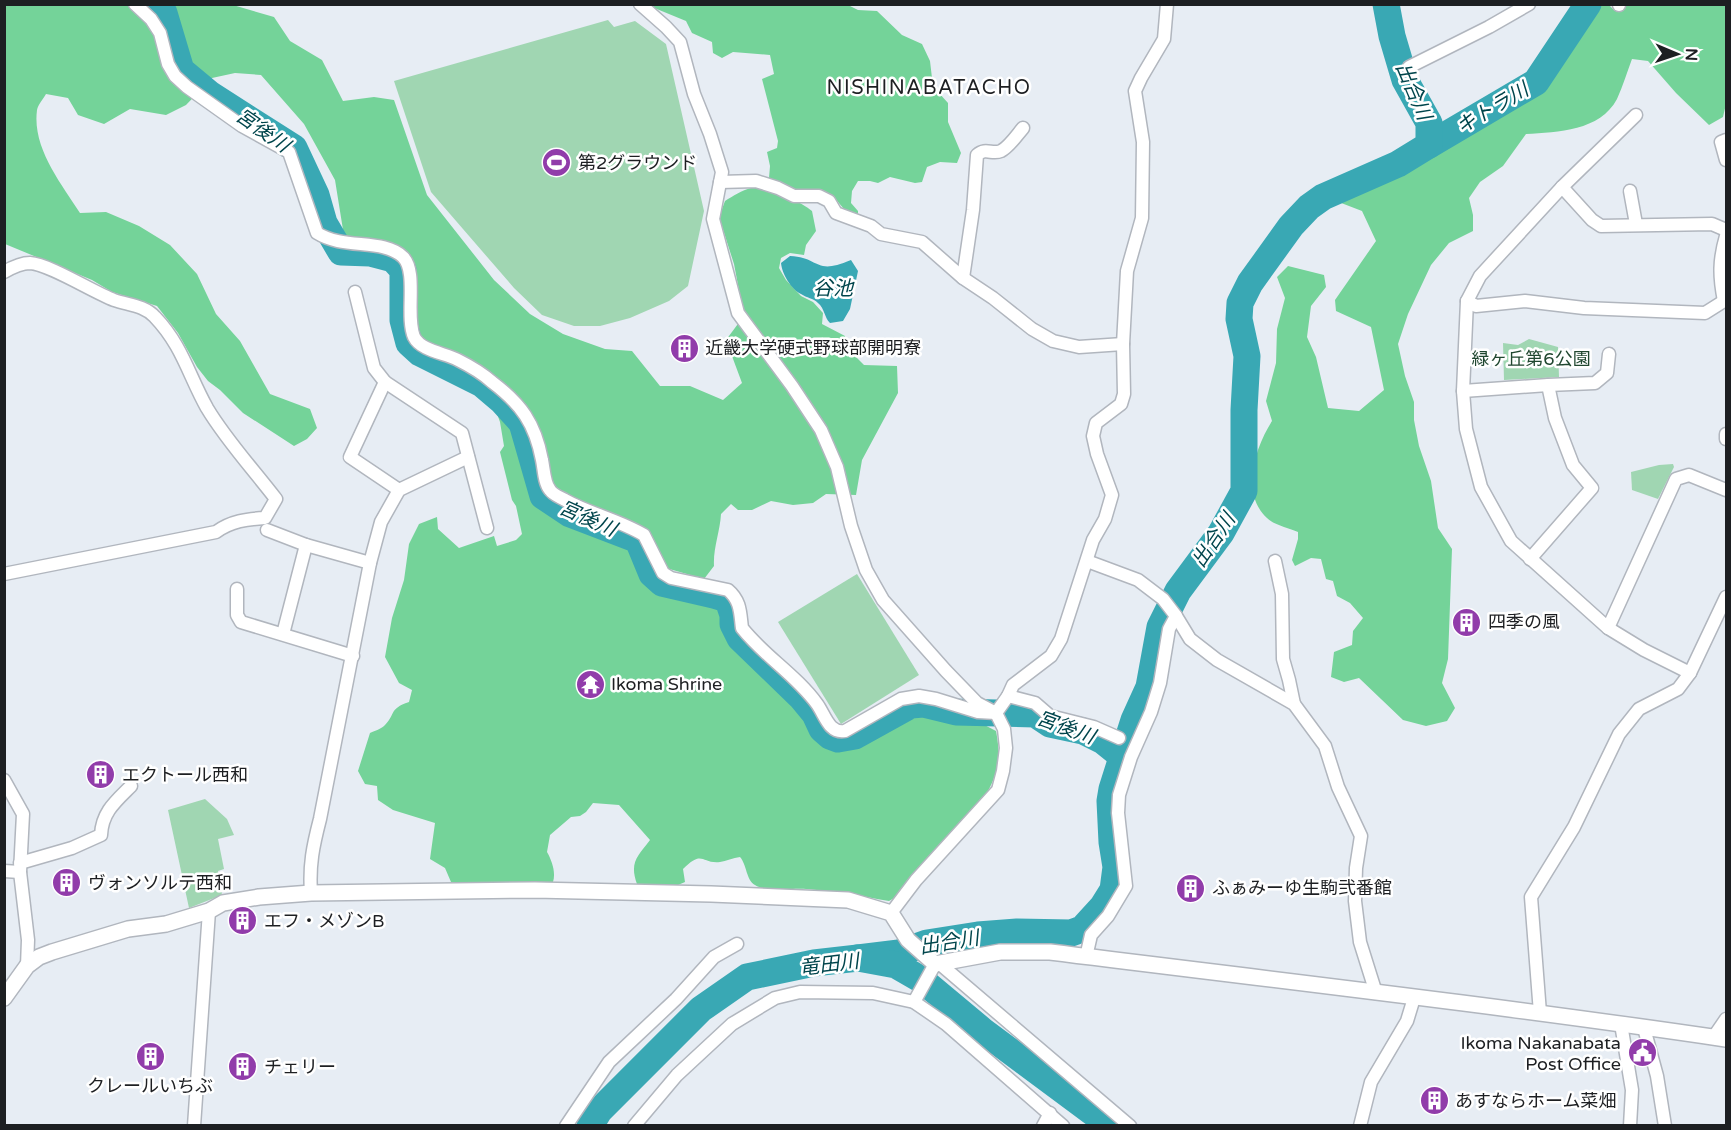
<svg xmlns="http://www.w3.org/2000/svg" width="1731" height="1130" viewBox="0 0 1731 1130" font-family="'Varela Round','Noto Sans JP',sans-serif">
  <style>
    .green { fill: #a0d6b2 }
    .forest { fill: #74d399 }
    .water { fill: #39a8b4 }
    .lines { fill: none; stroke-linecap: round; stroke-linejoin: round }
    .river { stroke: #39a8b4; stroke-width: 27 }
    .minor-casing { stroke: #b1b6be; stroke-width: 15 }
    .tertiary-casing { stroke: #b1b6be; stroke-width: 18 }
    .minor { stroke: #fff; stroke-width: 12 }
    .tertiary { stroke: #fff; stroke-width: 15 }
    .labels { text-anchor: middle; stroke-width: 5; stroke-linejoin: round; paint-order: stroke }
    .poi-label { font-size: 18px; fill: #1d1f22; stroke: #fff; text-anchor: start }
    .park-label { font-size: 18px; fill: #204730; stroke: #fff }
    .neighbourhood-label { font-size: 20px; letter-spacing: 1.5px; fill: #1d1f22; stroke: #fff }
    .water-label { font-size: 20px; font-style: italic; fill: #00454c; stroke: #fff }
  </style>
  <rect width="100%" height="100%" fill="#e7edf4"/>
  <g class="green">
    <polygon points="608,20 614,27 635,21 666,44 704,211 688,286 669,301 630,318 600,326 574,326 542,315 514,288 431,192 394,81"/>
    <polygon points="1529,339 1558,347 1559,377 1504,380 1503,343 1518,345"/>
    <polygon points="1673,464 1674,467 1658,499 1632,490 1631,472 1659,465"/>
    <polygon points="857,574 919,675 841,724 778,622"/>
    <polygon points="205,799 227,819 234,835 218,839 224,869 218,871 222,895 189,908 168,810"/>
  </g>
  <g class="forest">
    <path d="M 846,4 L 858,10 L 877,11 L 902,35 L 922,44 L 930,61 L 932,78 L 939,93 L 948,103 L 948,122 L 961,153 L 957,163 L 940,162 L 927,167 L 922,182 L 915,183 L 890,177 L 878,183 L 870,181 L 858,181 L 852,191 L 851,203 L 858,211 L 858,214 C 843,216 839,198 828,193 C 817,189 810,193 800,191 C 789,189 779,183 769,178 L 770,166 L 767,152 L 777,148 L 778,141 L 762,79 L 774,74 L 770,55 L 733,52 L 722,58 L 713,53 L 712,42 L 692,33 L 686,21 L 647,5 Z"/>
    <path d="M 5,5 L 233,5 L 274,17 L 290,41 L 322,60 L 343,101 L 374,97 L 394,100 L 427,195 L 494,280 L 530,314 L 563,334 L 605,349 L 632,351 L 660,386 L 690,386 L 723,400 L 742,383 L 726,340 L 746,313 L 742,306 L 734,264 L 719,217 L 725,201 C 733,196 742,190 751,188 C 766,185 800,201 812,211 L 816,231 L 806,245 L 804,255 L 790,253 L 781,258 L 779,268 L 786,280 L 801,296 L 813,302 L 823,313 L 822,324 L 845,336 L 848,349 L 864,365 L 897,366 L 898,393 L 862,460 L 856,495 L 826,494 L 813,503 L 793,505 L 771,501 L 752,510 L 738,510 L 731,504 L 721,514 C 720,532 713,548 714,566 L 704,579 L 666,568 L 655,542 L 645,528 L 578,502 L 552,484 C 548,464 545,441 536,422 C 521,391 486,369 457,354 C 447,348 432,347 423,340 C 410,330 419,283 416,268 C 414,260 405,251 398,248 C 387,242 358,239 344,236 L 335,180 L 304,124 L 261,75 L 235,73 L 212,78 L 186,105 L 166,115 L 130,109 L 104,124 L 78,115 L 68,98 L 46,94 C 43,99 38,105 37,110 C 32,148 61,183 80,213 L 106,212 L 139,226 L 170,245 L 197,274 L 216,314 L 240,341 L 270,394 L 310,409 L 317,428 L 307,439 L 294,446 L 243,413 L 220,390 L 208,381 L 197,367 L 178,333 L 157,306 L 112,292 L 92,280 L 5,244 Z"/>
    <path d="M 1596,5 L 1609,5 L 1615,11 L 1620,5 L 1726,5 L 1726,104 L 1723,117 L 1709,125 L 1676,93 L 1648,61 L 1632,59 C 1627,72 1623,86 1617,99 C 1600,131 1558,132 1526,134 L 1503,166 L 1480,182 L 1469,198 L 1473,215 L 1473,231 L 1449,243 L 1431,265 L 1408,314 L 1398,344 L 1405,376 L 1414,402 L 1414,420 L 1419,446 L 1431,481 L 1438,528 L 1452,549 L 1448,659 L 1442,683 L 1455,708 L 1447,721 L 1426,726 L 1403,720 L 1359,678 L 1344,682 L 1331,677 L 1334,652 L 1352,645 L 1353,631 L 1363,618 L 1350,603 L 1337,596 L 1333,581 L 1326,579 L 1321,559 L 1311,558 L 1295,566 L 1292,560 L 1298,539 L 1298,532 C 1289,528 1274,525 1267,518 C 1240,493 1255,448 1272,421 L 1266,401 L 1276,363 L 1277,329 L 1285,298 L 1277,277 L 1288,266 L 1324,275 L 1326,287 L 1311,306 L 1307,337 L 1316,357 L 1328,408 L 1359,411 L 1384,390 L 1371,327 L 1336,311 L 1335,300 L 1376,241 L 1362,211 L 1336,201 L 1413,162 L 1538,89 L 1572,44 Z"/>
    <path d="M 501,405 C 514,418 524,433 529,451 C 533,465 531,489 542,500 C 569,524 608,526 637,545 L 647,570 L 655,583 L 679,591 L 711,597 L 724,601 L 729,607 L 729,625 L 735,637 L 783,683 L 809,711 L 821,735 L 837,744 L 853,740 L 911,708 L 928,708 L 946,715 L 961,716 L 975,720 L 996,731 C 1001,758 999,771 986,795 L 896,897 L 889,901 C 861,896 834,891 806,889 C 791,888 767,893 755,885 C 746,880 747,865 740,857 C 733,858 726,861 720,862 C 701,864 703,849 683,869 L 685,882 L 678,885 L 637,884 C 629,862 638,856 650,840 L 619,805 L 593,803 L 586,812 L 580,816 L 571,817 L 550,835 L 547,852 C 552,861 556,872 553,882 L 451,882 L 445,868 L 430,859 L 435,823 L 393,810 L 378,800 L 377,786 L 365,784 L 358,771 L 370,733 C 374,731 381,729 384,726 C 396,715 388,709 409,702 L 412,690 L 399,683 L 385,657 L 392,618 L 404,580 L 409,544 L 419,524 L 437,517 L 438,529 L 459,548 L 494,536 L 497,546 L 516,540 L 522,534 L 516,506 L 512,500 L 500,452 L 504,446 L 500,422 L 495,408 Z"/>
  </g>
  <path class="water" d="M 790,256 C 820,257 814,276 851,260 L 858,271 L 850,309 L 843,321 L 830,323 C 824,317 825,309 818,303 C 813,298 807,298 801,294 C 791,289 782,274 781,263 Z"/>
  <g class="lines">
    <g class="river">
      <polyline points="157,4 164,13 181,70 211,95 294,148 316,195 324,223 341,252 370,253 393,259 403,270 403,320 409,343 420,353 482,384 502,401 522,423 543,496 570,514 638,540 652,574 662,583 714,595 724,598 729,603 733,615 733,624 740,638 801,697 815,714 822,729 830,736 838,739 855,736 911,705 923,704 956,712 1035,714 1050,724 1083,731 1103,741 1123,757"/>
      <polyline points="1429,145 1536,82 1588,4"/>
      <polyline points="858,958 899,953 927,943 978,935 1017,932 1071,933 1082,929 1103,906 1113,890 1116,867 1112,842 1110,801 1112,789 1134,720 1149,687 1160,627 1178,591 1221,533 1244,491 1244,410 1247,356 1239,319 1240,303 1250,283 1291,226 1309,207 1323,197 1398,164 1429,145 1429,123 1405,80 1392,36 1386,4"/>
      <polyline points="590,1126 599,1111 701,1009 747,977 814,963 858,958 896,965 922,980 983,1031 1111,1126"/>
    </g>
    <defs>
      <g id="minor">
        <path d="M 135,4 L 151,19 L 160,33 L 168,64 L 175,76 L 187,87 L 242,126 L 289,152 L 317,233 C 344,250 383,238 403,257 C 418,272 405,316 414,337 C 421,351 445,353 458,360 C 470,366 482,373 492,382 C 521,404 535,423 542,460 C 544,469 544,483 550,490 C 553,495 560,497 565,500 C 590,514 619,520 644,535 L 663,573 L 671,578 L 728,590 C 741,601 740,613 742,628 C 764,656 796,675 817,704 C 825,715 829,734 845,731 L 901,699 L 919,696 L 936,699 L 978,712 L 996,713"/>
        <polyline points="640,4 666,27 680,42 694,94 710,134 722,172 713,219 738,313 792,386 821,430 837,467 851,526 866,570 883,600 946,671 977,703 996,713 1004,729 1006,748 1003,771 998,790 916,880 891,913"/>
        <polyline points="1619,4 1619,5"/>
        <polyline points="1409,67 1489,27 1529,4"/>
        <polyline points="1636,115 1562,187 1480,276 1467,301 1463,391 1466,429 1481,487 1511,541 1608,628 1644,650 1690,673"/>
        <polyline points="1726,140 1721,142 1726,160"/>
        <polyline points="720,182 756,181 778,188 794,196 819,196 829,201 836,213 871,226 881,234 922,242 963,278 993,298 1032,329 1053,341 1079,347 1123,344"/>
        <polyline points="1562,187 1592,220 1601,226 1712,224 1726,230"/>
        <polyline points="1630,191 1636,224"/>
        <path d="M 4,272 C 11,268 22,263 30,263 C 49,264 93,292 114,300 C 128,305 144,305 155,317 C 182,345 189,376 207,408 C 226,440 253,469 276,499 L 265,518 C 247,519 231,521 216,532 L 4,574"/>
        <path d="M 963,278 L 973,210 L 977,155 C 986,147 992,155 1001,151 C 1009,147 1017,135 1023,128"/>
        <polyline points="355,292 374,368 385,382 462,433 487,528"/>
        <polyline points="1467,301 1476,306 1525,301 1584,308 1705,313 1724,301"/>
        <path d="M 1724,301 C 1719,276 1719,260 1726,236"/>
        <polyline points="385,382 350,457 399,490"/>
        <polyline points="1463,391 1548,385 1595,383 1607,373 1609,354"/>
        <polyline points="1726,434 1726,439"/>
        <polyline points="267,530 306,545 370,563"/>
        <polyline points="1530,559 1592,488 1573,465 1555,418 1548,385"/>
        <polyline points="1087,561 1138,580 1163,599 1176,616 1190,639 1217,660 1294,704 1325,746 1338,787 1361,836 1356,868 1355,901 1360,942 1376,993"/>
        <polyline points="1275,561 1282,594 1283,659 1289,680 1294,704"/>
        <polyline points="237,589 237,615 241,622 353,656"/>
        <polyline points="1608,628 1676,479 1689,475 1726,490"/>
        <polyline points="283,634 306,545"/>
        <polyline points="1008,696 1035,703 1050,716 1094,727 1119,738"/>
        <polyline points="996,713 1008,696 1013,685 1051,656 1061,639 1093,540 1105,519 1112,495 1097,454 1093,436 1096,423 1121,404 1124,394 1123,344 1127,271 1142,218 1143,142 1135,91 1141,78 1164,39 1167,4"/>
        <polyline points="4,780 23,814 20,872 28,940 27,966"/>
        <path d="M 20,863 L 72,848 L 101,835 C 102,812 116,801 131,786"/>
        <polyline points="4,871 20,872"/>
        <path d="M 311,893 C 309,865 313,846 320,819 L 370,563 L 381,522 L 399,490 L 468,457"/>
        <polyline points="1086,957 1091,935 1108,916 1126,886 1118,813 1119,795 1131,757 1151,712 1160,683 1169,629 1176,616"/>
        <polyline points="940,964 1130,1126"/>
        <polyline points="914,1002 935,964"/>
        <polyline points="1540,1013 1531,897 1574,827 1619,734 1639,709 1678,689 1690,673 1726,597"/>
        <polyline points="1621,1024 1632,1090 1630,1126"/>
        <polyline points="1644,1028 1657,1076 1665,1126"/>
        <polyline points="1713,1038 1726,1019"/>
        <polyline points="194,1126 209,911"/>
        <polyline points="566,1126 609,1062 676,999 714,957 737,944"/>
        <polyline points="634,1126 677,1075 732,1024 775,998 800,992 873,993 914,1002 946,1024 1063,1126"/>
        <polyline points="1043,1126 1050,1113"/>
        <polyline points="1360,1126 1371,1082 1407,1021 1414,998"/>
      </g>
      <path id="tertiary" d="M 4,998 L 27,966 L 39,957 L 52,952 L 128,929 L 166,924 L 209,911 L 223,903 L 259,897 L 311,893 L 535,890 L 711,894 L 848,900 L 891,913 L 908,940 L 935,964 L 1000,952 L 1050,952 C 1276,980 1502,1006 1726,1039"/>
    </defs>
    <use href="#minor" class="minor-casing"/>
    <use href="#tertiary" class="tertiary-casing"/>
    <use href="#minor" class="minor"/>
    <use href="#tertiary" class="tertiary"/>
  </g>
  <defs>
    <symbol id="stadium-disc" viewBox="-11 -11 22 22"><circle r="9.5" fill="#913caa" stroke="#fff"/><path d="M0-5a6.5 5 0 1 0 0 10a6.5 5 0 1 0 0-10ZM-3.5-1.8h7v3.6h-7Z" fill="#fff"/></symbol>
    <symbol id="building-disc" viewBox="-11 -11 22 22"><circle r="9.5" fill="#913caa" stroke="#fff"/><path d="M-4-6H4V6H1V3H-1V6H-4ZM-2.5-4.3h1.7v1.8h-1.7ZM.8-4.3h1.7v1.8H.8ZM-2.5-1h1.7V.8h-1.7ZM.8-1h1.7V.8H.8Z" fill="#fff"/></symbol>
    <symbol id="temple-disc" viewBox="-11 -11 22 22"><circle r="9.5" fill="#913caa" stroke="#fff"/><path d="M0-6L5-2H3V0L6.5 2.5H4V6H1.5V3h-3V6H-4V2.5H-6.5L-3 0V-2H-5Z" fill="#fff"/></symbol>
    <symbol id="civic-disc" viewBox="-11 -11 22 22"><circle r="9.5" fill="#913caa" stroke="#fff"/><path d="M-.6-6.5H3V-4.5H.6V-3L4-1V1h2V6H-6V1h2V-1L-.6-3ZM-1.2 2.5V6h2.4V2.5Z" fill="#fff"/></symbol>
  </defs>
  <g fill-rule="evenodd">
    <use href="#stadium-disc" x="540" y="146" width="33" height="33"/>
    <use href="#building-disc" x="668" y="332" width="33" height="33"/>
    <use href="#building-disc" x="1450" y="606" width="33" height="33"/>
    <use href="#temple-disc" x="574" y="668" width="33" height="33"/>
    <use href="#building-disc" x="84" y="758" width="33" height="33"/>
    <use href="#building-disc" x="50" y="866" width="33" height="33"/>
    <use href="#building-disc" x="1174" y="872" width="33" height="33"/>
    <use href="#building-disc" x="226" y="904" width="33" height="33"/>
    <use href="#civic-disc" x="1626" y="1036" width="33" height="33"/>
    <use href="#building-disc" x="134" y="1040" width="33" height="33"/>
    <use href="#building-disc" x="226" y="1050" width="33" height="33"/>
    <use href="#building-disc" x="1418" y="1084" width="33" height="33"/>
  </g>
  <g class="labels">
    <g class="poi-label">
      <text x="578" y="169">第2グラウンド</text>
      <text x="705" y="354">近畿大学硬式野球部開明寮</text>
      <text x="1488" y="628">四季の風</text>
      <text x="611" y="690">Ikoma Shrine</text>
      <text x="122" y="781">エクトール西和</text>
      <text x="88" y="889">ヴォンソルテ西和</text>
      <text x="1212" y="894">ふぁみーゆ生駒弐番館</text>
      <text x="264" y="927">エフ・メゾンB</text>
      <text x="1621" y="1049" text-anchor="end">Ikoma Nakanabata<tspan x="1621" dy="21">Post Office</tspan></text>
      <text x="264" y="1073">チェリー</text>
      <text x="150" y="1092" text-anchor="middle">クレールいちぶ</text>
      <text x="1455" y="1107">あすならホーム菜畑</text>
    </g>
    <g class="park-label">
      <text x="1531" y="365">緑ヶ丘第6公園</text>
    </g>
    <g class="neighbourhood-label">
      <text x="929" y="94">NISHINABATACHO</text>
    </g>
    <g class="water-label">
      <text transform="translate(1414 91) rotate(67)" y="7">出合川</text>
      <text transform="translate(1492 108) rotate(-31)" y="7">キトラ川</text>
      <text transform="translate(263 130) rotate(35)" y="7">宮後川</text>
      <text x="833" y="295">谷池</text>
      <text transform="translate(588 518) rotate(24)" y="7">宮後川</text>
      <text transform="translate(1213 540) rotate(-56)" y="7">出合川</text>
      <text transform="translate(1066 727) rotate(20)" y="7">宮後川</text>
      <text transform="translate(949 942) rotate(-9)" y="7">出合川</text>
      <text transform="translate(829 964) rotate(-7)" y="7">竜田川</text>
    </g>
  </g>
  <rect width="1731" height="1130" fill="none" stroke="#1d1f22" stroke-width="12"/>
  <g transform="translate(1677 54) rotate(92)" stroke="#ffffff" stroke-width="4.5" paint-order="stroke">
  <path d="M0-4.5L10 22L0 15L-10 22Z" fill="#1d1f22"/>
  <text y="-9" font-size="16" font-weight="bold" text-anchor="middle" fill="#1d1f22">N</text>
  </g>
</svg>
